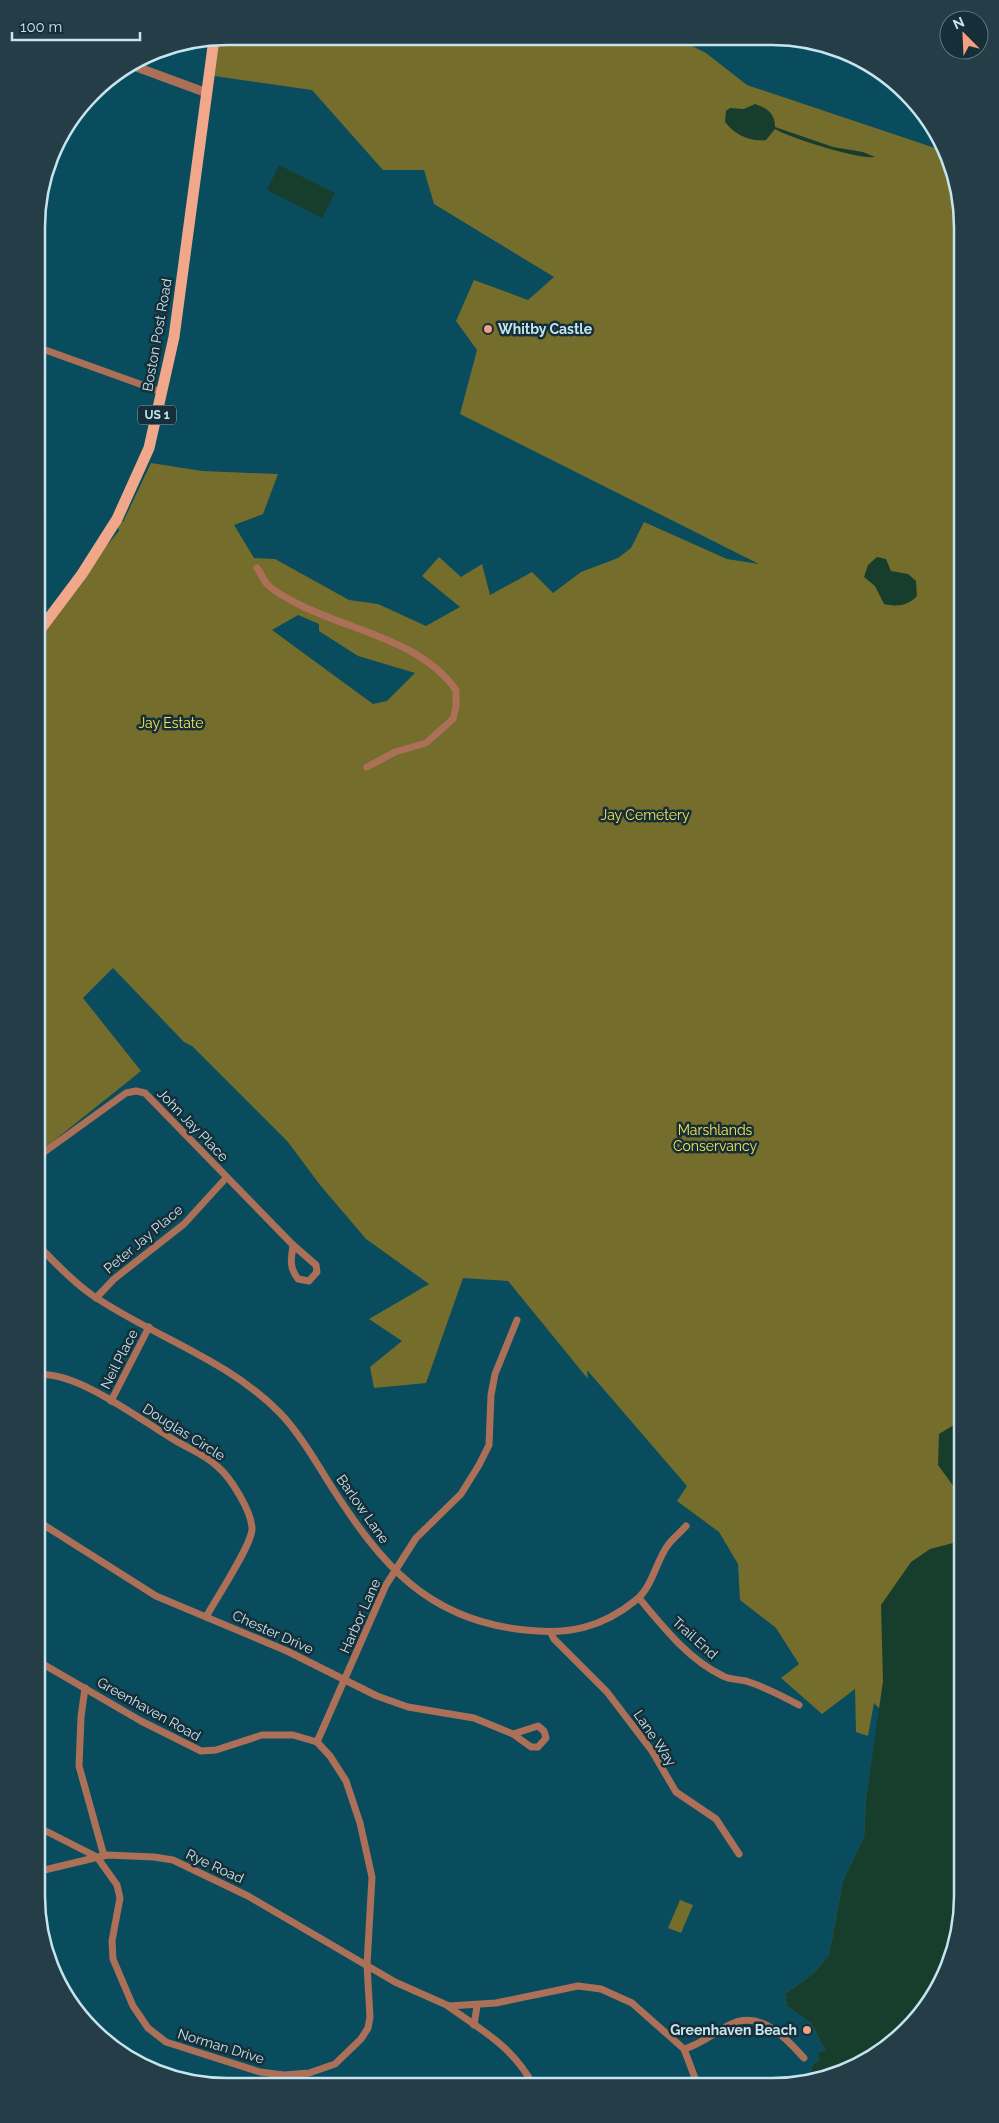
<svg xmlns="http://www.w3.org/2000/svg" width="999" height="2123" viewBox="0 0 999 2123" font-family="Raleway,sans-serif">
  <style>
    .green { fill: #756d2b; fill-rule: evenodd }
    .water { fill: #173d2c }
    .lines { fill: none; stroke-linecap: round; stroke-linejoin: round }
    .minor { stroke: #ac6f57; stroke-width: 7 }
    .tertiary { stroke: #ac6f57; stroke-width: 9 }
    .primary { stroke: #f1a78a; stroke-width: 11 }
    .poi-dot { fill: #f2a080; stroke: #162e37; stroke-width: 2 }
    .labels { text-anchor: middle; stroke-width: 5; stroke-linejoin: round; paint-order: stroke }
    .shield { fill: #162e37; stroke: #91adb8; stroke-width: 1 }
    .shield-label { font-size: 12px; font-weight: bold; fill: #c6e4ef }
    .poi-label { font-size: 14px; font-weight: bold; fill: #c6e4ef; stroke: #162e37; text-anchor: start }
    .street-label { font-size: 14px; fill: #c6e4ef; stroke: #162e37 }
    .park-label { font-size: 14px; fill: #f6e453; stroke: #162e37 }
    .rim { fill: none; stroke: #c6e4ef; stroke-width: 2.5 }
  </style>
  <rect width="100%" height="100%" fill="#084c5e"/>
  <g class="green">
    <path d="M 227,36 L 678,39 L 706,53 L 747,85 L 944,151 L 956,177 L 963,227 L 962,1909 L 822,2080 L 808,2082 L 813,2064 L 819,2061 L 818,2053 L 825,2050 L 811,2023 L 787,2006 L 785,1994 L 814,1973 L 829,1955 L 843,1881 L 864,1837 L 866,1800 L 880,1709 L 874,1703 L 868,1736 L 856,1732 L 855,1689 L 822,1714 L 781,1678 L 799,1664 L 776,1628 L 740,1600 L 738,1564 L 719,1532 L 677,1501 L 687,1486 L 587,1370 L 588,1379 L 508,1281 L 463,1278 L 426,1383 L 374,1388 L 370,1367 L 402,1341 L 369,1319 L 429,1284 L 366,1239 L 320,1185 L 288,1142 L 192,1046 L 184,1042 L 113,968 L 83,998 L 141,1071 L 36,1155 L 37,627 L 119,531 L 117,519 L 123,522 L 151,463 L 202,471 L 278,474 L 263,514 L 234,525 L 254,558 L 275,559 L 349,600 L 378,604 L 426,626 L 460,607 L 422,576 L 439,557 L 461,577 L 482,564 L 490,595 L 532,572 L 553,593 L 581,572 L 618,558 L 631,548 L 644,522 L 727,559 L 759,564 L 460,414 L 477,350 L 456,321 L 474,280 L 528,300 L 554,277 L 434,204 L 424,170 L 383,170 L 312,90 L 214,76 L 219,38 ZM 298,615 L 319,624 L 319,631 L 358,656 L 415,673 L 387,701 L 373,704 L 272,630 Z"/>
    <polygon points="680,1900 693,1905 681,1933 668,1928"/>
  </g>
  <g class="water">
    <path d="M 755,104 C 767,108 775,113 775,127 L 833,147 L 863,152 L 875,157 C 860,160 790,138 775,129 L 766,140 C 750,142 735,135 725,122 L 726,111 L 730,108 L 744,109 Z"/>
    <polygon points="279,165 335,193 322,218 267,190"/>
    <path d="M 877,557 L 886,559 L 891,571 L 908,574 L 916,581 L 917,596 C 907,606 898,607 884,604 L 875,586 L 864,577 L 868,565 Z"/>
    <polygon points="959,1422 962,1425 962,1498 938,1465 939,1434"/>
    <polygon points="953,1543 962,1552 962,1909 948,1969 916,2022 878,2055 822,2080 808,2082 813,2064 819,2061 818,2053 825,2050 811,2023 787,2006 785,1994 814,1973 829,1955 843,1881 864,1837 866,1800 883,1681 881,1605 911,1562 930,1549"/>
  </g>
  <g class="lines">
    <g class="minor">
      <polyline points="811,41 889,77"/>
      <polyline points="37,347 162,392"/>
      <path d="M 257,568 C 261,573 263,580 267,584 C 275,593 289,599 300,605 C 352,631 420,640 456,690 L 456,707 L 453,719 L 426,743 L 395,752 L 367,767"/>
      <polyline points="36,1158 126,1093 136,1091 145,1093 293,1245"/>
      <path d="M 36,1243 C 53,1261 72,1281 92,1295 C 154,1337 227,1359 280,1413 C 300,1434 316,1462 331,1486 C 381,1564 427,1620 525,1630 C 568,1635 602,1628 636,1600 C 653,1586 656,1561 668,1545 C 673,1538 681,1532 686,1526"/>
      <path d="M 293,1245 L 316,1265 L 317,1272 L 309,1281 L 298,1279 C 289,1267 291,1260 293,1245 Z"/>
      <polyline points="96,1298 114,1279 184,1224 226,1178"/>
      <path d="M 36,1375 C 75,1369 142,1421 176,1441 C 190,1449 206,1455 218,1467 C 231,1478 252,1512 252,1529 C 252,1545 215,1600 206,1617"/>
      <polyline points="111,1401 149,1327"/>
      <polyline points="36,1520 156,1596 287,1651 377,1696 408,1707 474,1718 513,1734 531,1747 538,1747 546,1738 544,1731 538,1726 513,1734"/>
      <path d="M 639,1598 C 663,1627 689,1660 723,1676 C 730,1680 738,1679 746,1681 C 765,1687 782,1696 799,1705"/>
      <polyline points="551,1633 554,1639 607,1692 652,1751 676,1792 716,1819 739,1854"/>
      <polyline points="85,1688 81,1717 79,1766 104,1856"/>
      <polyline points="317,1742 386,1585 416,1538 461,1494 479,1465 489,1445 491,1395 495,1374 517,1320"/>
      <polyline points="36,1826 97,1857 117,1885 120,1898 112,1941 113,1959 133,2006 148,2028 166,2042 260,2072 284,2075 309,2073 335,2064 361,2039 368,2028 370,2017 367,1965 372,1877 360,1823 346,1781 330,1756 317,1742 293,1735 262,1735 216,1750 201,1751 141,1721 36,1660"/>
      <polyline points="36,1872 107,1855 154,1857 173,1860 248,1896 395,1982 449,2006 496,2003 578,1986 601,1989 632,2003 684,2049 698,2086"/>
      <path d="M 449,2007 C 482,2030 514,2048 533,2085"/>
      <polyline points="474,2025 477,2006"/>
      <path d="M 684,2049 C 701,2044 714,2033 729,2025 C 760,2009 785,2037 804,2058"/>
    </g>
    <polyline class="tertiary" points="131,65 207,93"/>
    <polyline class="primary" points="37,634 82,574 117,519 149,448 174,337 214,39"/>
  </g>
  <g class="poi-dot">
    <circle cx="488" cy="329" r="5"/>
    <circle cx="807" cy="2030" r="5"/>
  </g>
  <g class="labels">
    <rect class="shield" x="138" y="405.5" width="38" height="19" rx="4"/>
    <g class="shield-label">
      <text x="157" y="419">US 1</text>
    </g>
    <g class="poi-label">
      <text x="498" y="334">Whitby Castle</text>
      <text x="797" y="2035" text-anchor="end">Greenhaven Beach</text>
    </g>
    <g class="street-label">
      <text transform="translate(157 335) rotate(-80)" y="5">Boston Post Road</text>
      <text transform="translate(193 1125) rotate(46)" y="5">John Jay Place</text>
      <text transform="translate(143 1239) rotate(-40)" y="5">Peter Jay Place</text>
      <text transform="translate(119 1359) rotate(-63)" y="5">Neil Place</text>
      <text transform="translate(184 1432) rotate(32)" y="5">Douglas Circle</text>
      <text transform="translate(363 1509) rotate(55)" y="5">Barlow Lane</text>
      <text transform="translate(360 1616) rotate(-66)" y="5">Harbor Lane</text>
      <text transform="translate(273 1632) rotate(24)" y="5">Chester Drive</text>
      <text transform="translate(695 1638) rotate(42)" y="5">Trail End</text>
      <text transform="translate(149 1709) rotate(29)" y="5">Greenhaven Road</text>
      <text transform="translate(655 1738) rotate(56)" y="5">Lane Way</text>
      <text transform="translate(215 1866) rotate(25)" y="5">Rye Road</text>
      <text transform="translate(221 2046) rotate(17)" y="5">Norman Drive</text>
    </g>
    <g class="park-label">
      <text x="171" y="728">Jay Estate</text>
      <text x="645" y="820">Jay Cemetery</text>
      <text x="715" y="1135">Marshlands<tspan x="715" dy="16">Conservancy</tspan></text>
    </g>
  </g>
  <path d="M0 0H999V2123H0ZM227 45H772A182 182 0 0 1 954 227V1896A182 182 0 0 1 772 2078H227A182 182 0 0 1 45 1896V227A182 182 0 0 1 227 45Z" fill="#243d46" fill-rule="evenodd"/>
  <path class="rim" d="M227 45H772A182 182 0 0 1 954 227V1896A182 182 0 0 1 772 2078H227A182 182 0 0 1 45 1896V227A182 182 0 0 1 227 45Z"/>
  <g transform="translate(964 35) rotate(336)"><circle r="24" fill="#162e37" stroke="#5c7781"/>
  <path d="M0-4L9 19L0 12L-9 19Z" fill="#f2a080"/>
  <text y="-8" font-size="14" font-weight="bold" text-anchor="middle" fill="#c6e4ef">N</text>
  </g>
  <path d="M12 32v8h128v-8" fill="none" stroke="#c6e4ef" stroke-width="2.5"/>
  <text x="20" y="32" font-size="15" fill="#c6e4ef" stroke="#162e37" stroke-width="4" paint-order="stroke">100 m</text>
</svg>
